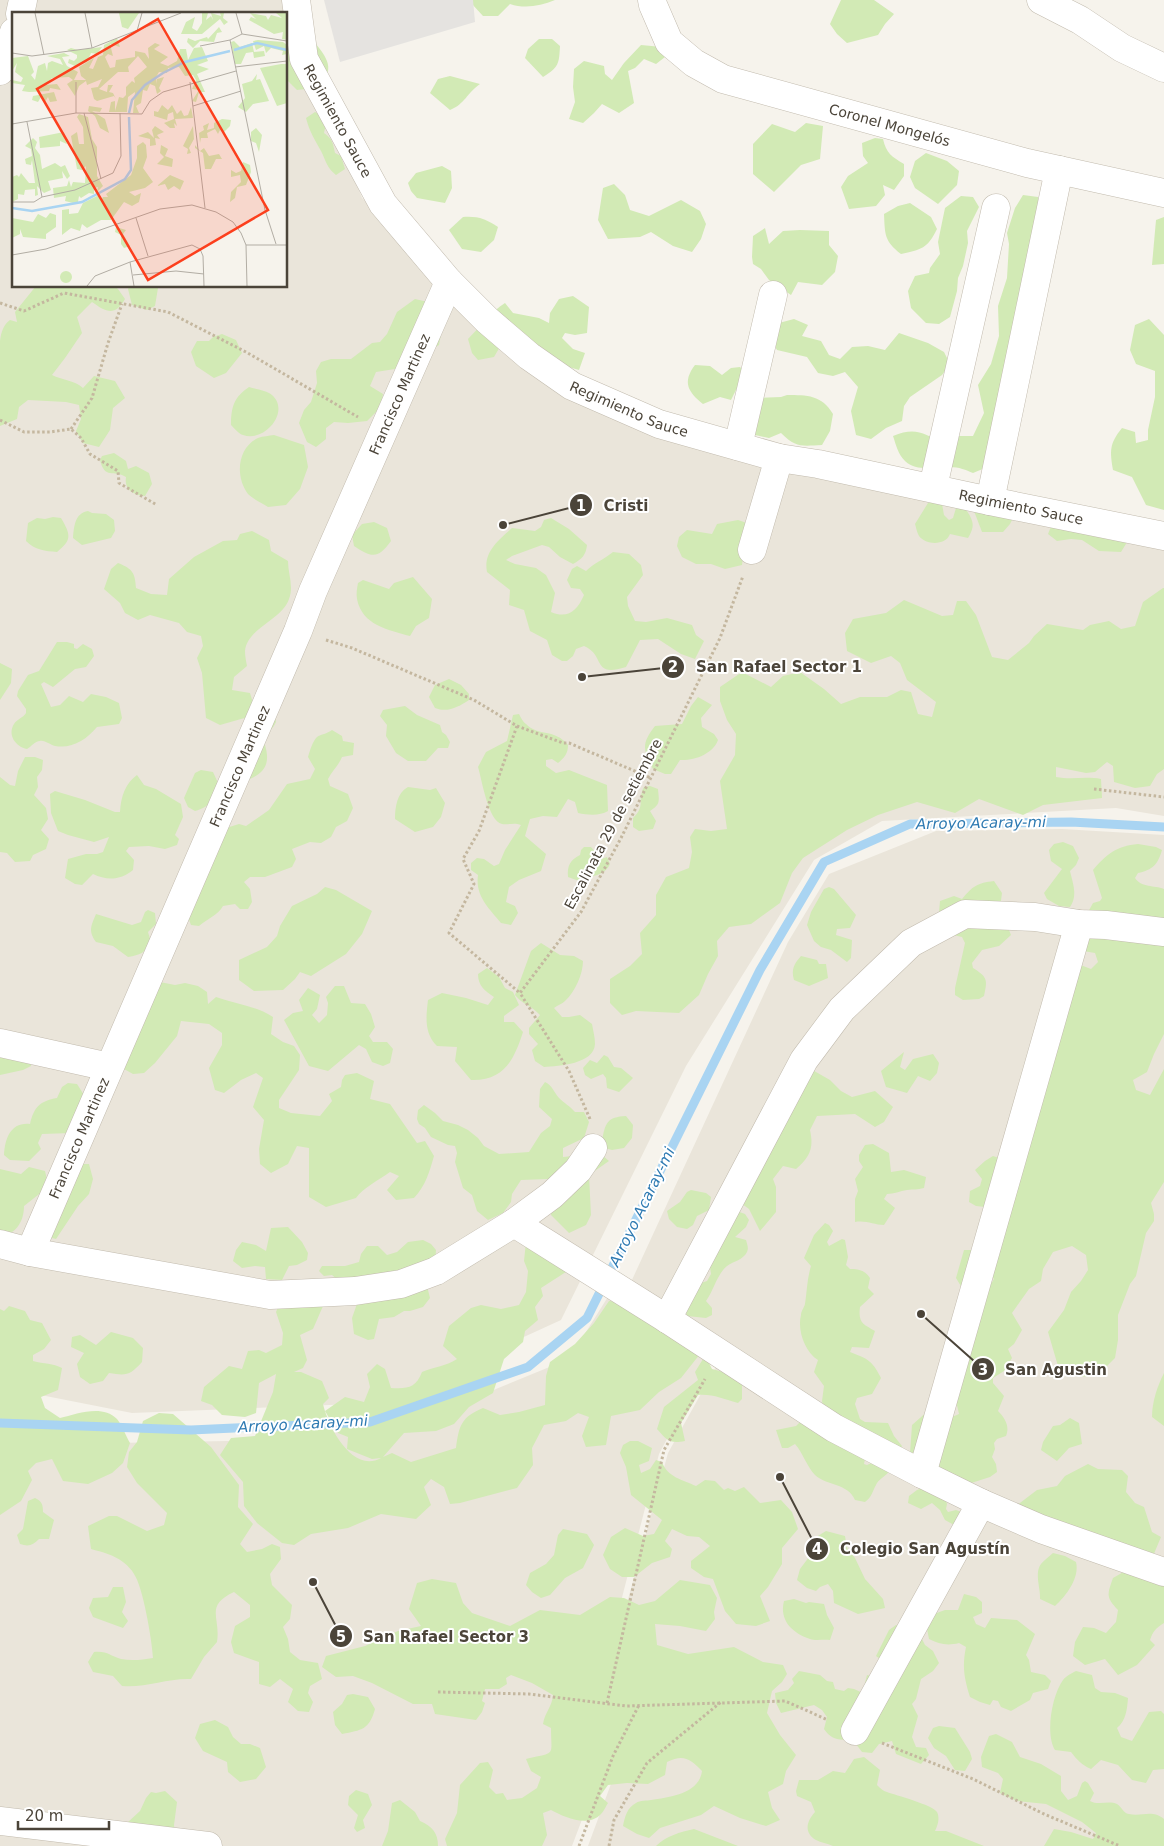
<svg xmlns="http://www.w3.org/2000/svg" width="1164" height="1846" viewBox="0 0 1164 1846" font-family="'DejaVu Sans',sans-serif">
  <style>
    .residential { fill: #eae5da; fill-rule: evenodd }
    .green { fill: #d2eab5 }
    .parking { fill: #e5e3e0 }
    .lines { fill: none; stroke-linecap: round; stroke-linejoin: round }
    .stream { stroke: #a9d4f2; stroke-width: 9 }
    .minor-casing { stroke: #c2bbae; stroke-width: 29 }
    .path { stroke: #c4b79f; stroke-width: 3; stroke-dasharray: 2.5 2.5; stroke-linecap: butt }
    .minor { stroke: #fff; stroke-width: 28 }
    .labels { text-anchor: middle; stroke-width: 4; stroke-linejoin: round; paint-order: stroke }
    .street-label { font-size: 14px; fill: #4b4439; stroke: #fff }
    .water-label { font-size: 15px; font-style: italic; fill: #2e7ab2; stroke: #fff }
    .inset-river { fill: none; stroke: #a9d4f2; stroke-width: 2.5 }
    .inset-road { fill: none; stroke: #b2ada4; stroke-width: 1 }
    .view { fill: #fc3f1d; fill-opacity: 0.15; stroke: #fc3f1d; stroke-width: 2.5 }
    .inset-edge { fill: none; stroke: #4b4439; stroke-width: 2.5 }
    .leader { fill: none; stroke: #4b4439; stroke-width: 2 }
    .callout-dot { fill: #4b4439; stroke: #fff; stroke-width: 2 }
    .mark-label { font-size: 15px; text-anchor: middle; font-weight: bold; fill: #fff }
    .callout-label { font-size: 15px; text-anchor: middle; font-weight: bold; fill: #4b4439; stroke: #fff; stroke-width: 4; stroke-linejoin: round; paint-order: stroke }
  </style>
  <rect width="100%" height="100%" fill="#f6f3ec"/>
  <g class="residential">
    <path d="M 0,0 L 290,0 L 290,17 L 362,198 L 555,385 L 713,454 L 837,477 L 1164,546 L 1164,816 L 1116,808 L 882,821 L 814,860 L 686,1066 L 561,1320 L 379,1403 L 132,1413 L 0,1387 ZM 14,14 L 286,14 L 286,286 L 14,286 Z"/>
    <polygon points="1062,829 1164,835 1164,1846 588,1846 645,1692 601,1698 668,1453 727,1347 631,1282 788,942 829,874 936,831"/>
    <polygon points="611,1292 711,1356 659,1454 593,1710 603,1764 572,1846 0,1846 0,1445 290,1440 452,1407 569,1359"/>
  </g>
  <g class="green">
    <path d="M 471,0 L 555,0 C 540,6 525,9 510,4 L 498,16 L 483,16 L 472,4 Z"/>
    <polygon points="841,0 874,0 894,14 885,24 878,35 847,43 837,34 830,24"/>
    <path d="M 310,37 C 320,49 338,67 322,80 C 313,88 309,89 297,90 L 286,79 L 286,40 Z"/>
    <path d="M 539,39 L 552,39 L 560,46 C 559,64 559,67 543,77 L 525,58 L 528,49 Z"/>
    <polygon points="641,45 662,47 665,57 656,64 644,59 635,68 628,71 634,103 619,113 602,104 594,113 583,123 569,119 575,102 573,87 574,69 584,61 604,66 605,74 612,80 624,63"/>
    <path d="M 450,76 L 480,84 C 467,93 465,104 450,110 L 430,93 L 438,79 Z"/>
    <path d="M 315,112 L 327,119 L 324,133 C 333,139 333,144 335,153 L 341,156 L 345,169 L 336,175 C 327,168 326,161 321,151 C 314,138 310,133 306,118 Z"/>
    <polygon points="806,123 823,126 820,159 801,165 774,192 753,174 753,144 772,124 795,132"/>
    <path d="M 875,138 L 883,139 C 886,153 892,157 904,164 L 904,176 L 894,190 L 883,185 L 885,195 L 876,206 L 849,209 L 841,187 L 848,176 L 868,163 L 863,156 L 862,143 Z"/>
    <polygon points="926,153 947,161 959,171 957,185 938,204 915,188 910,177 915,161"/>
    <polygon points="442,166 451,171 452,188 445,203 417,198 411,191 408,183 416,173"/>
    <polygon points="614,184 625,195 630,210 649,216 681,200 700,211 706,224 701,239 692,252 673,246 651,232 640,237 608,239 598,220 603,188"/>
    <path d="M 1023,195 L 1038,197 L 1041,216 L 985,468 L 973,473 C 966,470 959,467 950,467 C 936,467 916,472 905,461 C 898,454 896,445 893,436 C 914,427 924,432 943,444 L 959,436 L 973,436 L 984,413 L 978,385 L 991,364 L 999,336 L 998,306 L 1007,278 L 1009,244 L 1007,233 L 1015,208 Z"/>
    <polygon points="961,196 973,197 979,207 967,231 968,243 963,266 958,278 957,291 950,317 939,324 926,323 911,308 908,291 915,276 929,273 930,268 940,254 938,242 945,208"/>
    <path d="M 910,203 L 931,217 L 937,229 C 928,248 921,250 901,254 C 884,241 885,234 884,214 L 898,206 Z"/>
    <path d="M 463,217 C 478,216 486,219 498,227 L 494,240 L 481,252 L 462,249 L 449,230 Z"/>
    <polygon points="1164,217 1164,264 1152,265 1156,220"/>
    <polygon points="765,228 769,244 783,231 800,230 829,231 829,245 838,256 835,272 822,285 798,282 791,295 769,280 761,269 753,264 752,257 753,236"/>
    <path d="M 36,286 L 114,286 L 118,289 L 125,299 C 115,317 106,312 92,302 L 77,317 L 82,333 L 65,358 L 52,375 C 62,380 74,380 83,388 L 94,376 L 115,381 L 125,398 L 113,408 L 110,430 L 99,447 L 83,443 L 76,431 L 81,419 L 79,405 L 66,402 L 28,400 L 19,407 L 17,419 L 0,426 L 0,341 C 1,333 3,325 10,320 L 17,322 L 15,312 Z"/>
    <polygon points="130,286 162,286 158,288 155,306 147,310 132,305 128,289"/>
    <path d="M 573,296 L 589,307 L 587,333 L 575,335 L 565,333 L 562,338 L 573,349 L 585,353 L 579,370 L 562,365 L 556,357 L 547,357 L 501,345 L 494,357 L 478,360 L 472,353 L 468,339 C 481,326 491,312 505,303 L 513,313 L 539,318 L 549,323 L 550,313 L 559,299 Z"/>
    <polygon points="415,299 428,302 445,312 439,345 401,368 376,372 370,386 383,394 381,407 367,421 348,423 334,422 326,428 326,439 316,447 307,442 299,423 304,410 311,402 317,383 316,371 321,362 331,359 351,359 372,343 380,342 387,334 397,312"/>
    <polygon points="794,319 808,325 802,336 821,341 829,355 840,359 852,347 868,346 885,350 899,333 928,343 944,352 950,364 942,375 910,397 904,406 902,421 886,428 871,439 856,435 851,411 858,387 845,372 833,376 818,373 807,357 777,350 770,338 779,323"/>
    <path d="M 1149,319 L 1164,335 L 1164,510 L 1146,505 L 1132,477 L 1113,470 C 1110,451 1109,444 1122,428 L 1135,432 L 1136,443 L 1148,440 L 1148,430 L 1155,397 L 1155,371 L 1136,364 L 1130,350 L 1135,325 Z"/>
    <polygon points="222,334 236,340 242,353 226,373 214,378 196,366 191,352 197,341 209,341 213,337"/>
    <path d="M 695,365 L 710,366 L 722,375 L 731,368 L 740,367 L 745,372 L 731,400 L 720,397 L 703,404 C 688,392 682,382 695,365 Z"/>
    <path d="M 249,387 C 256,389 267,391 272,395 C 291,412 264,443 243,435 C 239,434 234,428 231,425 C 231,407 234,397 249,387 Z"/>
    <path d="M 787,395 C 807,395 822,395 833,414 L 830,431 L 822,445 C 802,446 796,448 781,433 L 769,438 L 742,432 L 759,398 L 781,397 Z"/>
    <path d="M 274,435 L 304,445 L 308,467 L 300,489 L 286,505 L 268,507 C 262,503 253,499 248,494 C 235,477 237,448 258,438 C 263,436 269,436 274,435 Z"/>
    <path d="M 114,453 L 126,461 L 128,469 L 136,466 L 149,473 L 152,484 L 145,496 C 133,495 124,489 126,477 C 113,469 105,480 100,460 L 102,456 Z"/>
    <path d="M 934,500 L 942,504 L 944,515 L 949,520 L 953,518 L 956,508 L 965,508 C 973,520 976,525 968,538 L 950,534 C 946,545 927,546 919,536 C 917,533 916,527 915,524 L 928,503 Z"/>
    <path d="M 88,511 L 92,513 L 106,514 L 114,520 L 115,531 L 111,538 L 82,545 L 73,538 C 74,526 75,513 88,511 Z"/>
    <polygon points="974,511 1014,516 1010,524 1003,532 982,532"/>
    <path d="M 53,517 L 61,518 C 71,535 72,540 57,552 C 45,551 35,550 26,541 L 28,523 L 37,518 L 45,519 Z"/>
    <path d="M 551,518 L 569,529 L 587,545 C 586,555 582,559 573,564 L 560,557 L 549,547 L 542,545 L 512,556 L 506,560 L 515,564 L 536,568 L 546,575 L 555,593 L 551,612 C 568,619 577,611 584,595 L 580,589 L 571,588 L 567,580 L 572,569 L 577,566 L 586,571 C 594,563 603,560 613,552 L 629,554 L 641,565 L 643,575 L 627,597 L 628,606 L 635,621 L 646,622 L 667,618 L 692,625 L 696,635 L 704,641 L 695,659 L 681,654 L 658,639 L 640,640 L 626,667 C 591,678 606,655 584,646 L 576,649 L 573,656 L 567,661 L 562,661 L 552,655 L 547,640 L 530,631 L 524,610 L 509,605 L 510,590 L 487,572 C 483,552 499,540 512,528 L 535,531 L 541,527 L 544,520 Z"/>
    <polygon points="738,520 747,523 742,565 725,569 711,564 696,564 682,557 677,546 679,537 687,530 712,534 717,524"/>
    <path d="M 374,522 L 387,528 L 391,541 C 378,559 372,558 354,546 L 352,535 L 362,524 Z"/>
    <polygon points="1052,524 1129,539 1121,552 1099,551 1082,540 1071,539 1057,541 1048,534"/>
    <path d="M 252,531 L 269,540 L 271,551 L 288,561 C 288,574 294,586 289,599 C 282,620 247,628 245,651 C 245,656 246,661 247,666 L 234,677 L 232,690 L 250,693 L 254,706 L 248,717 L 220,725 L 206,718 L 202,673 L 197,658 L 203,646 L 201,636 L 187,632 L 179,623 L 150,615 L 138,620 L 125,613 L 120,603 L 104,589 L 111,569 L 118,563 C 133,569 135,573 136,588 L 151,594 L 167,595 L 169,579 L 194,557 L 223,541 L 237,540 L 240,534 Z"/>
    <path d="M 413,577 L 432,599 L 429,618 L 416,626 L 410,636 C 388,630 362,625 357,599 C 356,594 357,588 358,583 L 363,580 L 389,589 L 394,583 Z"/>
    <path d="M 1163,588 L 1164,588 L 1164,769 L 1157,774 L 1150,786 L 1135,788 L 1114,782 L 1113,766 L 1107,762 L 1095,772 L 1086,773 L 1056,767 L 1056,777 C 1072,780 1085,776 1101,779 L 1102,798 L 1043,805 L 1023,815 L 979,799 L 955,813 L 917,802 L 878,815 L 847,830 L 803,858 L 792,873 L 780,903 L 751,924 L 729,927 L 717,941 L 718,956 L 708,974 L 699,995 L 679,1013 L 636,1011 L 622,1015 L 610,1003 L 610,979 L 630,966 L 642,954 L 640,933 L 656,915 L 656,895 L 666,877 L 689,868 L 692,852 L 690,837 L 695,829 L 711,831 L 727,829 L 720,781 L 735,755 L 736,734 L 727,720 L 720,701 L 720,687 L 742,672 L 771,687 L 783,676 L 800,672 L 824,689 L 841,704 L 860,697 L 887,697 L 901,690 L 911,692 L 918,714 L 932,717 L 936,702 L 907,680 L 900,663 L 891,656 L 871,663 L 847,651 L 845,633 L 853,619 L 886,613 L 904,600 L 942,616 L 953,615 L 957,601 L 966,601 L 976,615 L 992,657 L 1008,660 L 1029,643 L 1034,636 L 1047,624 L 1083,630 L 1090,625 L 1109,621 L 1121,629 L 1135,626 L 1143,602 Z"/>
    <path d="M 57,642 L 67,642 L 74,644 L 74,648 L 77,649 L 83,644 L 92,649 L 94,656 L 86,667 L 75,669 L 53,687 L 44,682 L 41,684 L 51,707 L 60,705 L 69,696 L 83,702 L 91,694 L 106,697 L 119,703 L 122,718 L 119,724 L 97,727 C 86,740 72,749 55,746 C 50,745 45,740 40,741 C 35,741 31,747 27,749 C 16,747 7,735 14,724 C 17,719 23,718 26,713 L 26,709 L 17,696 L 18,691 L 28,675 L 39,671 Z"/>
    <polygon points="0,663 12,669 11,683 0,700"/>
    <path d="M 449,679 L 461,685 L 469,694 L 469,700 C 458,707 448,713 435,708 L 429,697 L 435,685 Z"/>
    <path d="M 698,697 L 712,705 L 701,718 L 702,727 L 714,734 L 718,740 C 713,754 694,761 680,760 L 671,774 L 665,774 L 653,769 C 643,750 641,744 655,726 L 682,724 L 691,706 Z"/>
    <path d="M 261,703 L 273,706 L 276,722 C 270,735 263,731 258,740 L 265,745 C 271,765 264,774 245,781 L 233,772 C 238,757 240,742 255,736 C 247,723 253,714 261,703 Z"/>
    <polygon points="405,706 417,715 440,725 442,732 446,735 450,742 448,748 438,748 426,761 408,761 396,753 386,736 387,725 380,716 383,710"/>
    <path d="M 519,714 C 521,718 523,722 526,724 C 539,737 554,728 568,745 C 568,754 564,758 558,763 L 552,759 L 546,760 L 546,766 L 556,773 L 569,770 L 607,785 L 608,811 C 600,816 588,815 578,813 L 575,802 L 568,799 L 557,817 L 543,816 L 530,819 L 525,836 L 546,854 L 541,871 L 519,880 L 509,887 L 506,902 L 515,906 L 518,913 L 511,925 L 501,923 C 489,908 475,896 478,875 L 471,870 L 471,863 L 477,858 L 484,859 L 494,866 L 499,864 L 505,850 L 521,825 C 514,822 509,825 502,824 C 488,821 482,780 478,767 L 486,752 L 507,741 L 513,715 Z"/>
    <path d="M 332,730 L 342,736 L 343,741 L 354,743 L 353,755 L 342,757 C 339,765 332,771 328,779 L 330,786 L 348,794 L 353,808 L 347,821 L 336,827 L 331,837 L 321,843 L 310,842 L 292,849 L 296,859 L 292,867 L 265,877 L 250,877 L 244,882 L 250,889 L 252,902 L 248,909 L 240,909 L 235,904 L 223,906 C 218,915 207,919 199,926 L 191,925 L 187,914 L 223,829 L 239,824 L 246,826 L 269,810 L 287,784 L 310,779 L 315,769 L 308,757 C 310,751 312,742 317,737 C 321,734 327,734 332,730 Z"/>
    <polygon points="25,757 35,757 43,760 42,770 37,777 38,787 34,795 46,808 48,819 41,830 49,839 46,849 33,855 30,861 15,862 7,853 0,852 0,777 10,785 15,786 18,771"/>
    <path d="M 201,770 L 213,772 L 219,785 C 214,799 210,807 195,811 L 188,807 L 184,798 L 195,773 Z"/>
    <path d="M 137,775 L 144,785 L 156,789 L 181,804 L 183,817 L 175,835 L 179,839 L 177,845 L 165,849 L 149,846 L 129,847 L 126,851 L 134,860 L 133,870 C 121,880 107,881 93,874 L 82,885 L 75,884 L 65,878 L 68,859 L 86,854 L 97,854 L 103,852 L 109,837 L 94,842 L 68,835 L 58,831 L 51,813 L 50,794 L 55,791 L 85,800 L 115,812 L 120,812 C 121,796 125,784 137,775 Z"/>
    <path d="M 650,786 L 658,789 C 659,801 661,804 650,811 L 656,821 L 653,829 L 639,831 L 633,827 L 633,818 C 646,806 637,800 644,787 Z"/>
    <path d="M 408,787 L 430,790 L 436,788 L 445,803 L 441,817 L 433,827 L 415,832 L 395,819 C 395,807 397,793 408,787 Z"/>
    <path d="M 1063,842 L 1073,846 L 1079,858 L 1076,865 L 1070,871 C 1073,884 1078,896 1070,907 L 1059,906 L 1047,899 L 1044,893 L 1062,869 L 1051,861 L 1049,850 L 1054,844 Z"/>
    <path d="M 1138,844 L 1156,847 L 1162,850 C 1158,864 1153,870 1138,873 L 1135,878 C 1142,888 1154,885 1164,889 L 1164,1034 L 1154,1054 L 1147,1072 L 1133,1080 L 1136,1090 L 1150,1095 L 1164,1069 L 1164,1182 L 1151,1203 L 1154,1214 L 1154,1221 L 1146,1233 L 1136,1276 L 1130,1284 L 1118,1315 L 1118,1340 L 1115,1358 L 1098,1375 L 1089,1377 L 1069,1375 L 1058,1366 L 1048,1332 L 1064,1310 L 1071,1292 L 1081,1281 L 1088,1270 L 1086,1255 L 1072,1246 L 1053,1252 L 1043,1269 L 1041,1281 L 1029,1289 L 1012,1313 L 1022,1330 L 1014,1344 L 1008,1349 L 1012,1358 L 1004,1371 L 993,1378 L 993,1383 L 1004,1396 L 998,1411 C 1005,1418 1010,1426 1006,1436 L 997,1439 L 994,1443 L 995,1449 L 992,1457 L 996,1464 L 997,1472 L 990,1477 L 965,1485 L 940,1471 L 938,1459 L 921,1462 L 910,1453 L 912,1425 L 929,1410 L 952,1417 L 959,1414 L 954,1392 L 965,1374 L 969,1361 L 979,1303 L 994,1279 L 989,1273 L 965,1293 L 956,1278 L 964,1250 L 981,1250 L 1078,964 L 1091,969 L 1098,962 L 1095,953 L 1083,951 L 1082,923 L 1093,903 L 1100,901 L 1102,898 L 1093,870 C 1107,854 1116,846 1138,844 Z"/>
    <path d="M 584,847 L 591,847 L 601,859 L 607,857 L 610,864 C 604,877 590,875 579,881 L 568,877 C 567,866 570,860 580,855 L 581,850 Z"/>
    <path d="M 994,881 L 1002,893 L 1000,908 L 1011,935 L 999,946 L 982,950 L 972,963 L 973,968 C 987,977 988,979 984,996 L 979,999 L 963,1000 L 955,995 L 955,988 L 965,943 L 962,937 L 953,935 L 938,924 L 940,901 L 954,896 L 962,899 C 973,886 977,883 994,881 Z"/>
    <polygon points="325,887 336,890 372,911 362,934 346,954 311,976 300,972 295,979 283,990 254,991 239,980 239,960 267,947 277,936 280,926 292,906 317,894"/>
    <polygon points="829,887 834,889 856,915 850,928 837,929 836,935 852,940 851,958 847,962 831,950 821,947 814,941 807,925 811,912 824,889"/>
    <path d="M 148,910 L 155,913 L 156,924 L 148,932 L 151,942 C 145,953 140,955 128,957 L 113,946 L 96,942 C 88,931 91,926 96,914 L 132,925 L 141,922 L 145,912 Z"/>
    <path d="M 541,943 L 560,955 L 574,956 L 583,961 C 583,974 575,992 565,1001 C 562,1004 558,1005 554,1008 L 562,1017 L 569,1017 L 580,1015 L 592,1024 C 593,1030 595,1037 595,1044 C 594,1064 559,1066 544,1067 L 535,1061 L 532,1050 L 538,1044 L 529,1034 L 529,1028 L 540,1015 C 532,1006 522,1004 515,995 L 531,951 Z"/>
    <path d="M 801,956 L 817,960 L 819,964 L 826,964 L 828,978 L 809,986 L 794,980 C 791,969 794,964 801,956 Z"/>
    <path d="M 487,968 L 499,977 L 505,988 L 513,992 L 519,1005 L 504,1016 L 504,1022 L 514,1022 L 523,1032 C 514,1060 504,1081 471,1080 L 455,1061 L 457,1047 L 437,1046 C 424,1033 426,1017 428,1000 L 442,993 L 466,998 L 488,1005 L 494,997 C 485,991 478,986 478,974 Z"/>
    <path d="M 155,981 L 175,985 L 185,983 L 198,986 L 207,992 L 208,1004 L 216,997 C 236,1004 256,1006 273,1017 L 271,1034 L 283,1042 L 294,1046 L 300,1055 L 299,1070 L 279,1100 L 279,1108 L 291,1113 L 320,1116 L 332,1101 L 329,1094 L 341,1087 L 342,1080 L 345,1075 L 357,1073 L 374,1081 L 370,1099 L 390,1104 L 417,1143 L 425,1141 L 434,1156 C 429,1173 426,1185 414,1198 L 396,1200 L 387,1190 L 399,1176 L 390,1172 C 379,1180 363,1188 356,1198 L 326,1207 L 309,1197 L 309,1148 L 297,1146 L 288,1164 L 271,1173 L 260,1164 L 259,1149 L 264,1120 L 253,1107 L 263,1078 L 256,1073 L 241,1080 L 224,1093 L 215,1090 L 209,1068 L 222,1045 L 222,1033 L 209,1024 L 181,1021 L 177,1036 L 155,1063 L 144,1073 L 133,1074 L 124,1069 L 124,1047 Z"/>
    <polygon points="335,986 344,986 351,1003 365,1004 371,1014 375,1027 369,1036 373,1042 387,1042 393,1049 390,1063 383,1066 372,1062 366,1049 359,1045 328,1071 309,1066 284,1020 293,1013 303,1011 299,1000 308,988 320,995 317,1009 312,1015 319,1023 327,1015 328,1003 326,997"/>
    <polygon points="904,1052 900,1067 905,1070 913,1059 933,1054 939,1063 937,1073 930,1081 918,1076 907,1093 886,1087 881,1071"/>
    <polygon points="29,1054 31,1066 23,1070 0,1075 0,1058"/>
    <polygon points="604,1055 608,1057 614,1067 621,1068 633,1078 619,1092 607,1088 606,1078 603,1074 591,1079 585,1075 583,1068 590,1060 597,1063"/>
    <path d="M 809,1068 L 830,1080 L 841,1091 L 852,1097 L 875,1091 L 893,1107 L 884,1122 L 875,1127 L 855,1114 L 817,1116 L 810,1130 C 814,1148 810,1157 796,1169 L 783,1166 L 773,1179 L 776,1187 L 776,1212 L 760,1231 L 749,1209 L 734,1198 Z"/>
    <path d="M 545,1082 C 553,1086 553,1091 559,1098 C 564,1103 570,1106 575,1112 L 584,1112 L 589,1122 L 584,1138 L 563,1148 L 563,1157 L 584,1155 L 594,1148 L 609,1161 L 589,1175 L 591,1215 L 586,1225 L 569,1233 L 551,1215 L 552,1204 L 564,1175 L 548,1179 L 521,1180 L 512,1194 L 511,1202 L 503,1213 L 488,1220 L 477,1211 L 472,1195 L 463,1188 L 455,1162 L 457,1153 L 455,1146 L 448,1145 L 431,1137 L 425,1128 L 419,1124 L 417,1119 L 418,1110 L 424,1105 L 435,1113 L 443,1121 L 458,1125 L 468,1130 L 478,1138 L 484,1146 L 499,1154 L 529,1152 L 541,1133 L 550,1126 L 552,1119 L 539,1107 L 540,1089 Z"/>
    <path d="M 68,1083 L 77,1084 L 84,1095 L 71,1133 L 42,1134 L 38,1143 L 41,1149 L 29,1161 L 10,1160 L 4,1155 C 5,1138 11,1122 30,1124 C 34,1107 40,1101 57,1098 L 62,1087 Z"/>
    <path d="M 626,1116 L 633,1125 L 632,1138 L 624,1148 L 612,1150 L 605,1148 L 602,1141 C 605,1123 607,1117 626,1116 Z"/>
    <path d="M 873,1144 L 889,1153 L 891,1172 L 904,1170 L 926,1177 L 924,1188 C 917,1190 914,1189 907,1190 C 900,1191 894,1194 887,1194 L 884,1199 L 895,1208 L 884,1225 C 874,1225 866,1220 855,1222 L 855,1199 L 858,1191 L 855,1179 L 863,1167 L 859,1161 L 859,1155 L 865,1145 Z"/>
    <polygon points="993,1156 1005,1160 985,1207 976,1206 969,1202 970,1191 980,1186 982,1179 975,1170 985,1161"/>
    <polygon points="75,1164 89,1164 93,1179 89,1194 78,1206 56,1239 48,1237"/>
    <path d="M 29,1167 L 45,1171 L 48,1184 L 43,1191 L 24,1206 C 24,1221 16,1235 0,1236 L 0,1169 L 21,1174 Z"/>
    <polygon points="691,1190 706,1193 711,1197 709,1210 697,1216 693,1225 687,1229 677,1227 669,1219 667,1211 680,1202 687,1192"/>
    <path d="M 734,1210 L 745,1214 L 749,1220 L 746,1227 L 735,1237 L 746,1240 C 747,1244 749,1248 747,1252 C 743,1260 734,1261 727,1266 C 717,1274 714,1290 706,1301 L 712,1308 L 712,1315 L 706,1318 L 687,1316 L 684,1306 L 692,1286 L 707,1281 L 711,1274 L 709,1260 Z"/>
    <path d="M 825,1223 L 829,1225 L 833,1231 L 827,1242 L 829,1246 L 842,1239 L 845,1240 L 848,1257 L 846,1265 L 850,1269 C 858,1269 865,1270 870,1278 L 868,1288 L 874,1294 L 860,1307 C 858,1323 863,1324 875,1331 L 869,1348 L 852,1347 L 850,1352 C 868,1359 872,1360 881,1378 L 872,1394 L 857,1398 L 855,1404 L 860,1419 L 865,1422 L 888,1423 L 894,1436 L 902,1446 L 899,1455 L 824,1410 L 822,1401 L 824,1386 L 814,1372 L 818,1360 C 805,1352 797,1330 801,1315 C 801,1311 804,1308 805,1304 C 807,1291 807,1279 811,1266 L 804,1258 L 814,1235 Z"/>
    <polygon points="288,1227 302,1242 308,1253 307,1260 297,1265 289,1266 282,1280 266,1279 265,1267 255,1266 242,1268 233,1261 236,1250 242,1242 256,1245 266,1251 271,1228"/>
    <polygon points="423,1240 431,1244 436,1250 435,1265 339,1281 332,1275 324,1276 319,1271 322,1266 345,1266 359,1262 361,1254 367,1246 378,1246 387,1255 397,1252 408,1242"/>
    <path d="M 526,1242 L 569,1270 L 541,1288 L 543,1296 L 535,1307 L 538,1320 L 525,1331 L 523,1342 L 504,1359 L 493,1393 L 469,1407 L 454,1424 L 436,1431 L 404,1433 L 383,1457 L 392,1453 L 411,1462 L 456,1448 C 459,1426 461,1417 483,1408 L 500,1415 L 519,1412 L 545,1405 L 546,1376 L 550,1362 L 575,1344 L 594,1323 L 609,1301 L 621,1302 L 700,1354 L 681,1378 L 659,1392 L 640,1410 L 611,1416 L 606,1445 L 586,1447 L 582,1436 L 589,1417 L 578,1413 L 566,1421 L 544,1425 L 532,1448 L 533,1465 L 517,1488 L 460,1503 L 450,1504 L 444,1487 L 431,1479 L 424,1487 L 431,1505 L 416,1519 L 381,1514 L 348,1528 L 311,1534 L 294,1545 L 282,1543 L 257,1523 L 244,1506 L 243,1482 L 220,1455 L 231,1438 L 255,1436 L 273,1392 L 276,1374 L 259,1383 L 256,1413 L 245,1417 L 222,1415 L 212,1405 L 201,1401 L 204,1387 L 229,1366 L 242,1369 L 248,1351 L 259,1350 L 266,1353 L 282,1345 L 283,1333 L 276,1312 L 285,1291 L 322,1300 L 323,1306 L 313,1329 L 300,1335 L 307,1360 L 303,1368 L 294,1372 L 301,1372 L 322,1381 L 329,1398 L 323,1404 C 328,1426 352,1474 381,1458 L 372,1459 L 347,1449 L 348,1437 L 338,1433 L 325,1411 L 345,1397 L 364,1402 L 370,1387 L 367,1374 L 377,1364 L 385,1369 L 391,1388 C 407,1389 416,1388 422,1372 C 434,1367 447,1366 457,1359 L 443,1346 L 449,1326 L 471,1308 L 481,1305 L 501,1309 L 519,1305 L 526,1292 L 528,1271 L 524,1261 Z"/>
    <polygon points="427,1286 430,1298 423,1307 410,1311 404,1311 394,1317 379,1319 374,1339 368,1340 354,1334 352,1318 358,1301"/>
    <path d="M 9,1306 L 25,1311 L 30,1320 L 42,1323 L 51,1340 L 44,1349 L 33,1355 L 33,1361 C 44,1364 53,1363 62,1368 L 58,1390 L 41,1397 L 45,1408 L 60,1418 C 77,1414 102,1404 117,1419 C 122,1425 126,1436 130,1443 L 123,1463 L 112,1473 L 88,1484 L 63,1481 L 52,1459 L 36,1463 L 28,1471 L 32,1480 L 21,1501 L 0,1515 L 0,1309 L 4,1311 Z"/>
    <path d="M 111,1332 L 133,1338 L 143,1348 L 142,1362 C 130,1375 127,1376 109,1373 L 103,1381 L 90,1384 L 80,1377 L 77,1364 L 84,1353 L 71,1347 L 72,1337 L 80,1335 L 96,1345 Z"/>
    <path d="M 706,1357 L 712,1369 L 742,1377 L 742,1399 L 738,1403 C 722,1399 714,1394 698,1395 L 681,1423 L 685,1441 C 669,1444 667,1440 657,1429 L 664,1407 L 698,1380 L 695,1372 L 703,1359 Z"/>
    <path d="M 1164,1373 L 1164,1426 L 1152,1417 C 1152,1402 1157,1387 1164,1373 Z"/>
    <path d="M 159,1413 L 173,1414 L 211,1447 L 239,1485 L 238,1507 L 253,1524 L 240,1544 L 247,1552 L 262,1549 L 272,1544 L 280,1547 L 281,1559 L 270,1574 L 272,1585 L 292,1605 L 290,1619 L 283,1627 L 288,1639 L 290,1652 L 300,1660 L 318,1663 L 322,1679 L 310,1686 L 308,1693 L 313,1702 L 309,1712 L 298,1711 L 288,1702 L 293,1689 L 280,1679 L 270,1687 L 259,1684 L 259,1662 L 234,1653 L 231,1642 L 235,1626 L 250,1617 L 250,1605 L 234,1592 C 204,1606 221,1617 217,1642 L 204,1657 L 191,1679 C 167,1678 146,1688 122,1686 L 113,1676 L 93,1672 L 88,1662 L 94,1652 C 109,1651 109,1656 121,1659 C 131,1661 142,1660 153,1658 C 152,1640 143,1587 134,1574 C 132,1570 127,1565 123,1562 C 114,1555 102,1552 91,1549 L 88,1526 L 109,1516 L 117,1516 L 147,1531 L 164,1525 L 167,1513 L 137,1483 L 127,1467 L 129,1452 L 137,1442 L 143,1421 Z"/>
    <polygon points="1070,1418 1079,1423 1082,1444 1069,1448 1057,1461 1041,1450 1043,1442 1053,1426 1060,1425"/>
    <path d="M 802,1420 L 829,1441 L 838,1444 L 865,1459 L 864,1464 L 867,1465 L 876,1461 L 890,1470 C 887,1476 878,1479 876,1485 C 872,1492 872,1497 865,1502 L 855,1500 C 848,1483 827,1486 815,1475 C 807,1467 803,1453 795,1444 L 788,1448 L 782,1448 L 776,1430 L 796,1426 Z"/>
    <path d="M 630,1441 L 638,1441 L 652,1448 L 649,1461 L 639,1465 L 641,1473 L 650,1469 L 656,1460 L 662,1462 C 667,1477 683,1480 696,1486 L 705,1480 L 715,1481 L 724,1490 L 728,1488 L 735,1491 L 744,1487 L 760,1503 L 781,1500 L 792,1512 L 798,1529 L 782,1548 L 782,1564 L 768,1587 L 760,1596 L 770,1621 L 756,1626 L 736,1624 L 725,1611 L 713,1579 L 704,1577 L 691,1568 L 691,1561 L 710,1546 L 699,1537 L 687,1536 L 672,1529 L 665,1541 L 672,1549 L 670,1557 L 652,1563 L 634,1577 L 622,1577 L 610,1569 L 603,1555 L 611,1537 L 625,1528 L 643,1536 L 654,1534 L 662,1520 L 631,1495 L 626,1467 L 620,1453 L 623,1445 Z"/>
    <polygon points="1088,1464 1098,1469 1122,1470 1128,1476 1126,1492 1135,1503 1144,1507 1152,1532 1161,1537 1153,1556 1061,1550 1048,1547 1016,1506 1037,1490 1057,1486 1065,1476"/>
    <polygon points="925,1487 944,1495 947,1504 946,1509 948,1512 956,1510 967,1514 956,1526 945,1520 940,1510 932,1503 921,1509 908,1503 909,1496 917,1490"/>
    <path d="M 35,1498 C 42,1501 43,1505 43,1512 L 54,1520 L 49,1539 L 39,1539 C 33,1545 29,1547 20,1544 L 17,1535 L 23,1529 L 28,1501 Z"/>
    <polygon points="563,1529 587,1534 594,1545 583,1568 565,1578 550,1595 541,1598 532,1592 526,1585 530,1573 546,1564 554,1555 558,1535"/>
    <polygon points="826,1531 845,1536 847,1548 855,1558 865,1579 883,1599 885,1608 858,1614 834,1603 833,1591 828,1584 820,1587 816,1591 807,1588 797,1580 800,1569 809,1557 813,1539"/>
    <path d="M 1053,1553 L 1065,1556 L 1076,1562 C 1080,1578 1066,1596 1055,1606 L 1040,1599 C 1041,1589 1034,1573 1041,1564 C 1044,1560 1049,1557 1053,1553 Z"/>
    <path d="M 1127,1570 L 1164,1584 L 1164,1623 C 1156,1628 1153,1631 1150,1640 L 1155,1645 L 1137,1665 L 1118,1675 L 1105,1659 L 1085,1665 L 1073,1656 L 1075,1642 L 1083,1627 L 1094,1628 L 1106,1633 L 1116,1622 L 1118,1610 C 1106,1597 1107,1595 1113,1578 Z"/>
    <path d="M 432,1579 L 456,1583 L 463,1603 L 472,1613 L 510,1626 L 540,1610 L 580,1615 L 610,1597 L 624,1598 L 639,1605 L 655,1601 L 680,1580 L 710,1585 L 717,1598 L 714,1612 L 715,1619 L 706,1631 L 680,1626 L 655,1624 L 657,1645 L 688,1654 L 734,1647 L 763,1662 L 783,1665 L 787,1674 L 782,1682 L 772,1691 L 767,1713 L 780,1735 L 796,1755 L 786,1771 L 783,1784 L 768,1792 L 772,1808 L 780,1820 L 766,1826 L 740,1818 L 714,1806 L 701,1815 L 660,1828 L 649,1838 L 637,1834 L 623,1826 C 625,1816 627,1808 636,1803 C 640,1800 647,1801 651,1800 C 670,1797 699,1794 702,1771 C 690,1759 684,1754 667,1762 L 665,1775 L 648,1784 L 627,1783 L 608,1785 L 600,1796 L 608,1803 C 606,1806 604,1811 601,1814 C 588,1828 564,1817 551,1810 L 543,1813 L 547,1835 L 542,1846 L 447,1846 L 445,1839 L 457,1813 L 460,1785 L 480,1763 L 488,1762 L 493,1770 L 489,1787 L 496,1794 L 503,1793 L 507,1800 L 522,1798 L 537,1788 L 541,1777 L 531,1771 L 526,1759 C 557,1752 551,1757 551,1728 L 543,1724 C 545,1712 552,1707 553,1695 L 532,1683 L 511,1675 L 506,1678 L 507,1684 L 499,1689 L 485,1689 L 482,1701 L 485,1703 L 482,1712 L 476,1720 L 435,1714 L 432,1704 L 413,1704 L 372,1683 L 353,1676 L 336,1677 L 322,1667 L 326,1656 L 365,1646 L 398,1631 L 421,1626 L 409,1609 L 417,1583 Z"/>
    <polygon points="113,1587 123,1587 126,1602 122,1612 128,1621 123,1628 93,1617 89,1608 93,1598 108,1597"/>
    <path d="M 964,1594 L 976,1597 L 982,1602 L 982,1613 L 973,1617 L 976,1624 L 985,1628 L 991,1618 L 1017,1620 L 1035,1634 L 1026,1655 L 1029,1660 L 1031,1672 L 1045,1675 L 1051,1681 L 1048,1689 L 1033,1693 L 1030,1700 L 1011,1711 L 1001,1707 L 998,1701 L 993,1700 L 990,1705 L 980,1702 L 970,1697 C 964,1677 962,1667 966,1647 L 959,1643 C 947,1646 939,1644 929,1639 L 927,1629 L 934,1614 L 945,1610 L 958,1610 Z"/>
    <path d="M 794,1599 L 806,1603 L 809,1602 L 824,1604 L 827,1615 L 834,1628 L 830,1640 C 823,1639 816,1641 810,1639 C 792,1633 779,1620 784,1601 Z"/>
    <polygon points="896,1625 920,1635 925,1645 933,1651 939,1663 933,1671 921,1679 916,1699 912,1704 918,1716 912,1737 916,1747 926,1748 929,1755 921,1764 896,1754 892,1741 879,1744 872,1753 862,1752 856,1744 875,1694 865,1683 867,1675 883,1679 887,1664 876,1656 889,1630"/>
    <path d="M 799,1671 L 820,1675 L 827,1681 L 833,1682 L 835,1689 L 844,1691 L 848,1688 L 854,1689 L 865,1694 L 850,1739 C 838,1741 831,1739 824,1729 L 827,1717 L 822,1710 L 814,1705 L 781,1713 L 776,1703 L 775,1693 L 788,1690 L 794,1683 L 792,1679 Z"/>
    <path d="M 1076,1671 L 1092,1675 L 1095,1688 L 1101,1692 L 1115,1693 L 1128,1698 C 1127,1710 1126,1720 1117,1728 L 1121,1737 L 1132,1741 L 1149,1712 L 1161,1711 L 1164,1714 L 1164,1769 L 1153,1770 L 1146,1783 L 1132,1780 L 1118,1765 L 1101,1760 L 1091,1769 C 1082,1765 1077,1760 1071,1752 L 1055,1750 C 1045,1734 1052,1695 1063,1680 C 1066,1676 1072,1673 1076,1671 Z"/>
    <path d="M 353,1694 L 368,1697 L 375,1709 C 369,1730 362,1730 342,1734 L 335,1725 L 333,1712 L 342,1704 L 347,1695 Z"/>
    <polygon points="215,1720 228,1727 233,1737 241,1744 250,1744 260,1748 266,1767 256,1779 240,1782 228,1772 227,1762 203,1751 195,1738 200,1724"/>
    <polygon points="939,1726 955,1728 970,1752 972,1759 965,1771 955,1770 946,1756 934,1748 928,1738 933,1728"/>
    <path d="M 996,1734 L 1012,1742 L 1020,1757 L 1041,1764 L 1061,1776 L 1061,1791 L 1068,1800 L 1077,1796 L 1082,1783 L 1085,1781 L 1088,1783 L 1094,1793 L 1090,1801 C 1099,1806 1108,1800 1117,1804 C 1122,1807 1123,1813 1129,1814 C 1142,1817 1152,1809 1164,1819 L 1164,1846 L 1044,1846 L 1054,1829 L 1071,1832 L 1093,1839 L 1096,1833 L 1082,1822 L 1046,1804 L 1017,1801 L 1000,1793 L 1003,1779 L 998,1773 L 982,1767 L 981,1757 L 989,1736 Z"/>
    <path d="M 864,1757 L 880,1770 L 877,1785 C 880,1788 883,1791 887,1792 C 895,1795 933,1805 937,1812 C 940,1818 938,1825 935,1831 L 946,1831 L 984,1846 L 833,1846 C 827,1843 821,1843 816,1840 C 803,1832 807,1821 815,1812 L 811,1802 L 797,1796 L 796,1791 L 799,1780 L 818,1780 L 833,1771 L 845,1773 L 854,1759 Z"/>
    <polygon points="356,1790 368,1794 372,1805 363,1820 365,1828 357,1832 354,1828 358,1815 348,1805 349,1796"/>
    <polygon points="165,1791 177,1802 174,1825 175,1831 127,1823 140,1811 146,1798 151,1792 156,1793"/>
    <path d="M 400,1800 L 415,1812 L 420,1821 C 432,1826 438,1833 438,1846 L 382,1846 L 388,1831 L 392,1803 Z"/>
    <path d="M 694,1829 L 738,1846 L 656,1846 C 666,1836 680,1832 694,1829 Z"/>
  </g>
  <polygon class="parking" points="324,0 473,0 475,22 340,62"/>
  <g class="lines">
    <polyline class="stream" points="0,1423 191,1430 370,1422 528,1367 587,1318 760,970 824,862 910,824 1071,822 1164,827"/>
    <defs>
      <g id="minor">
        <path id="s1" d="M 296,0 L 304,59 L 383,204 L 449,282 L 487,320 L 529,356 L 572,386 L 659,424 L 779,458 L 818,464 L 990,501 L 1164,536"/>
        <path id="s2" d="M 652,0 L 653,5 L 669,42 L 694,63 L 723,79 L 1027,163 L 1164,193"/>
        <polyline points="1041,0 1080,20 1122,48 1164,68"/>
        <polyline points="20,14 23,0"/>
        <polyline points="0,71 14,32"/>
        <polyline points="738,446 773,295"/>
        <polyline points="933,487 996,208"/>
        <polyline points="990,501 1059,170"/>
        <polyline points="752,550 779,458"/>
        <polyline points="0,1043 109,1067"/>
        <polyline points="514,1223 552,1195 578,1170 593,1148"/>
        <polyline points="0,1244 30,1252 270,1295 355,1291 401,1284 436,1271 514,1223 667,1319 834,1428 922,1474 981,1503 1041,1529 1164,1572"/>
        <path id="s3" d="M 30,1252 L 298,631 L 313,591 L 449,282"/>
        <polyline points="667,1319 804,1060 842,1009 911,943 965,914 1035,917 1079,924 1106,925 1164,932"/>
        <polyline points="922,1474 1079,924"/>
        <polyline points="855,1731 981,1503"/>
        <polyline points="0,1821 208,1846"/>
      </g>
    </defs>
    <use href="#minor" class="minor-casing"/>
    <g class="path">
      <polyline points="0,303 24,311 64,293 168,312 246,352 358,417"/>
      <polyline points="0,420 24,432 50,432 71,429 81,438 90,454 118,471 119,483 157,505"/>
      <polyline points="71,429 92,398 108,343 122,304"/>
      <polyline points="326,640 352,648 474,700 517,726 563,743 569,743 651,778"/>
      <polyline points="517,726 479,831 463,859 474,884 449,933 520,993"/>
      <polyline points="1094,789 1164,797"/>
      <polyline points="590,1119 569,1071 520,993 581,912 621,838 720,638 743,576"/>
      <polyline points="438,1692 529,1694 626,1706 785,1701 828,1720"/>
      <polyline points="607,1703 664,1450 705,1379"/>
      <polyline points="882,1743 973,1779 1044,1814 1120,1846"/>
      <polyline points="579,1846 613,1756 639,1705"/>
      <polyline points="609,1846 614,1820 647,1763 721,1702"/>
    </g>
    <use href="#minor" class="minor"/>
  </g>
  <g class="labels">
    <g class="street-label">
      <text dy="5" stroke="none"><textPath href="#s1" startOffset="130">Regimiento Sauce</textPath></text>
      <text dy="5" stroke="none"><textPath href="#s2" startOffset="284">Coronel Mongelós</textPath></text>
      <text dy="5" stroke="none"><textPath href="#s3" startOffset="934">Francisco Martinez</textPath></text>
      <text dy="5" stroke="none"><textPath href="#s1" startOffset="550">Regimiento Sauce</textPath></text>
      <text dy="5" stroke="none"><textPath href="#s1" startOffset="955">Regimiento Sauce</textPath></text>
      <text dy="5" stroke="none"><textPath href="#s3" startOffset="529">Francisco Martinez</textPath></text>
      <text transform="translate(613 824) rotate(-62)" y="5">Escalinata 29 de setiembre</text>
      <text dy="5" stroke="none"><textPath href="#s3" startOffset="124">Francisco Martinez</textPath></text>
    </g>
    <g class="water-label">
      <text transform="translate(981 823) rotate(-1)" y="5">Arroyo Acaray-mi</text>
      <text transform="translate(642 1207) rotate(-64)" y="5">Arroyo Acaray-mi</text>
      <text transform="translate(303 1424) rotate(-3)" y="5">Arroyo Acaray-mi</text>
    </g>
  </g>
  <g transform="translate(12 12)">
    <rect width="275" height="275" fill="#f6f3ec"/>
    <path d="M 107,1 L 127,1 L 116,17 L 110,15 ZM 190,1 L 196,1 L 194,8 L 199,4 L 201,8 L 199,1 L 209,4 L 208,1 L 212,1 L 211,6 L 216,10 L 212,13 L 208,7 L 190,22 L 169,22 L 174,10 L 183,5 L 180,16 L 185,19 L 190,11 ZM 238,1 L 254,4 L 256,8 L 259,3 L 270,6 L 264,1 L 275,1 L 275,28 L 270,27 L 271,20 L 262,22 L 237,8 L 239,5 L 244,7 ZM 207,15 L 210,20 L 205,21 L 202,30 L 188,29 L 181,36 L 175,30 L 176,26 L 183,29 L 195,25 L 196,27 ZM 105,26 L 108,35 L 98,32 L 101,44 L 96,42 L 93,45 L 98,56 L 103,55 L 104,48 L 123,45 L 123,39 L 133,41 L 137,47 L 136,36 L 143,31 L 148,33 L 142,37 L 156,45 L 148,51 L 156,54 L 165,49 L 168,37 L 174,37 L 176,48 L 182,36 L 190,35 L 196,49 L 185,53 L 197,57 L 185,62 L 193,80 L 187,80 L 184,90 L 180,89 L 187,78 L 180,77 L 184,68 L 181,63 L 173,64 L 167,55 L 156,56 L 155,61 L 147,60 L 144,65 L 145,72 L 145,67 L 152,65 L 147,76 L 149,79 L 145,82 L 143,74 L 138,72 L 135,79 L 131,78 L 129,91 L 124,94 L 127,101 L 121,101 L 123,80 L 116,85 L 115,100 L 97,100 L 99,90 L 103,89 L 103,99 L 107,85 L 111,86 L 114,83 L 114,75 L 120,69 L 123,71 L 122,66 L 135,55 L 126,44 L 116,55 L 117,60 L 106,60 L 87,77 L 95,80 L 96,73 L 101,73 L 97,80 L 101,81 L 104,87 L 102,84 L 85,89 L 82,87 L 79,76 L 86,75 L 90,67 L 75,73 L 74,69 L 67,74 L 63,84 L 55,72 L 61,68 L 57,65 L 40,66 L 33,73 L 45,72 L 49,78 L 38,76 L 37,79 L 17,80 L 10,79 L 13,73 L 0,71 L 0,68 L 9,70 L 11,66 L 3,60 L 5,51 L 0,59 L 0,46 L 16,44 L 22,60 L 19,63 L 23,68 L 26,54 L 33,51 L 35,59 L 36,51 L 40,49 L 51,53 L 48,47 L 35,44 L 52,41 L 58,44 L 50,45 L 55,54 L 66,60 L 62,68 L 74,68 L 69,64 L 67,55 L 82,46 L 77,56 L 81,57 L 86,45 L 91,43 L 92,33 ZM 246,28 L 271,30 L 275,33 L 275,42 L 270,43 L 271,39 L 259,36 L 254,41 L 252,34 L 244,38 L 241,29 ZM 222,29 L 228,35 L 240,31 L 242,40 L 252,39 L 253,44 L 242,46 L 241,40 L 234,41 L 229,52 L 223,52 L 219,30 ZM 90,35 L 85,42 L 79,41 L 75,50 L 63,54 L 56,51 L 57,47 L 62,49 L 65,46 L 65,43 L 55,38 L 59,36 L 66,38 ZM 269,52 L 275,52 L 275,91 L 265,94 L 248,56 ZM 245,62 L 244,68 L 248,67 L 257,89 L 241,92 L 234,100 L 226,95 L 233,86 L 230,72 L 240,69 ZM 42,80 L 45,89 L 38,90 L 36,85 L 33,90 L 29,85 L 26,90 L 20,88 L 21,84 ZM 150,93 L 156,98 L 160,93 L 165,102 L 169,98 L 172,104 L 176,103 L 179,95 L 181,106 L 163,107 L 165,114 L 162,111 L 163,116 L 158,116 L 152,111 L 162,107 L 161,100 L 156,102 L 155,108 L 142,104 L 142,99 L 146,100 ZM 77,94 L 90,96 L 88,100 L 80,99 L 93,107 L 97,121 L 88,116 L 83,104 L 76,99 ZM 67,102 L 76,105 L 80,127 L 85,135 L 85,164 L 91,174 L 85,180 L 86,175 L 82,176 L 82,182 L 77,181 L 69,186 L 67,184 L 66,190 L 61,191 L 53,189 L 54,184 L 42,186 L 41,176 L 55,174 L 57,168 L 59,175 L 61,170 L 73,171 L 74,154 L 70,158 L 65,157 L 59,124 L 65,120 L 67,132 L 72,132 L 71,115 L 65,105 ZM 210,107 L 219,108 L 218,114 L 212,120 L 208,118 L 206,122 L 203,117 L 195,121 L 196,126 L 189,126 L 188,131 L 187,121 L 192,118 L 191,114 L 197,111 L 195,118 L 202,116 L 202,111 ZM 143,114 L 152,120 L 145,123 L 148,127 L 143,126 L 144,133 L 138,134 L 138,127 L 126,124 L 136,120 L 142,126 L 140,118 ZM 181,114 L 182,127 L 177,136 L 179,141 L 175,142 L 176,137 L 171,134 ZM 244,116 L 250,123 L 247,140 L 244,131 L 239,129 L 239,120 ZM 52,120 L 55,132 L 48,129 L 48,134 L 28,136 L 27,125 ZM 21,126 L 25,130 L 23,136 L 28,143 L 30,157 L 43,151 L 49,155 L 53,153 L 58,164 L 55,167 L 50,159 L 51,166 L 36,169 L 39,178 L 32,181 L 25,174 L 26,183 L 23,184 L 23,177 L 13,178 L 12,183 L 6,182 L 6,187 L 0,190 L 0,165 L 5,163 L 7,165 L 9,161 L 17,171 L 23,171 L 20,148 L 19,153 L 14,152 L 13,147 L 20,144 L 19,137 L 13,134 ZM 131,130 L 134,133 L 135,145 L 131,156 L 141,170 L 133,176 L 117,180 L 123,184 L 129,181 L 127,190 L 120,194 L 112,190 L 99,208 L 89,208 L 75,216 L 70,212 L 68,219 L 59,216 L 50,223 L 50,198 L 57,197 L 57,202 L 66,201 L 71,191 L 87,183 L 89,189 L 91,185 L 96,185 L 94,182 L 119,163 L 125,146 L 125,134 ZM 149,133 L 156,137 L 153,144 L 161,147 L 160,155 L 145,152 L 152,145 L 148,141 ZM 183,133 L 188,139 L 192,136 L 197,144 L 207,142 L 210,147 L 204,147 L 199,157 L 193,157 L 191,141 L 183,136 ZM 231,150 L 238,153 L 239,160 L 234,173 L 225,175 L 223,186 L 218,190 L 219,180 L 229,170 L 228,163 L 219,165 L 219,158 L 224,161 L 229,159 ZM 158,163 L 172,169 L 168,178 L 162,174 L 156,178 L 153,172 L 145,174 ZM 38,201 L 44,203 L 44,215 L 34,222 L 34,227 L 11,225 L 8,217 L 8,222 L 0,226 L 0,206 L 21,210 L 26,202 L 34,206 ZM 104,215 L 114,218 L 111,222 L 118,234 L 112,236 L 109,232 L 109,223 L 103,220 ZM48 265a6 6 0 1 1 12 0a6 6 0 1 1-12 0Z" fill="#d2eab5"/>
    <path class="inset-river" d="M 222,38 L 245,31 L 275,38M 117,101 L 120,88 L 133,73 L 151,61 L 173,50 L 218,39M 0,196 L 20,199 L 70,190 L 113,167 L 119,158 L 117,105"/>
    <path class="inset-road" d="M 23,1 L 32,43M 73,1 L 80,36M 224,1 L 230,22M 125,19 L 130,1M 218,28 L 253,198 L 264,232M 188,34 L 218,28 L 230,22 L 275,29M 0,41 L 20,44 L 80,36 L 169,1M 223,55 L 275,49M 64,70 L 64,101M 178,70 L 193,196M 181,94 L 229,79M 72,101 L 89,167M 15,110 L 30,185M 0,112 L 64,101 L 130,102 L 138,89 L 151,80 L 224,59M 0,190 L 22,190 L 30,185 L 63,178 L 101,161 L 109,144 L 108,101M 124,206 L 136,244M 234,233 L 275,233M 0,243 L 34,237 L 148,197 L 180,193 L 204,200 L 221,210 L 229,221 L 234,233 L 235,274M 118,250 L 122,274M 121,263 L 164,259 L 192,262M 75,274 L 83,264 L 118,250 L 180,233 L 188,237 L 191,244 L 192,274"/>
    <path class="view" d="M 146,7 L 256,198 L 136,268 L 25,77 Z"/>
    <rect width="275" height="275" class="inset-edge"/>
  </g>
  <path class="leader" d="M503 525L581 505M582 677L673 667M921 1314L983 1369M780 1477L817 1549M313 1582L341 1636"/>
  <g class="callout-dot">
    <circle cx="503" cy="525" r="5"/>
    <circle cx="582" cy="677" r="5"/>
    <circle cx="921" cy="1314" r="5"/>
    <circle cx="780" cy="1477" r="5"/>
    <circle cx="313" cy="1582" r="5"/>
    <circle cx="581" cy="505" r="12"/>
    <circle cx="673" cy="667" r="12"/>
    <circle cx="983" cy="1369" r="12"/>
    <circle cx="817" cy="1549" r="12"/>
    <circle cx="341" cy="1636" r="12"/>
  </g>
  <g class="mark-label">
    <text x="581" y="511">1</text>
    <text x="673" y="672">2</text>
    <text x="983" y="1375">3</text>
    <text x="817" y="1554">4</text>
    <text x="341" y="1642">5</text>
  </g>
  <g class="callout-label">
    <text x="626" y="511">Cristi</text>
    <text x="779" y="672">San Rafael Sector 1</text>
    <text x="1056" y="1375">San Agustin</text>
    <text x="925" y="1554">Colegio San Agustín</text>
    <text x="446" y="1642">San Rafael Sector 3</text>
  </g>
  <path d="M18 1821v8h91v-8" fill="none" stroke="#4b4439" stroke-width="2.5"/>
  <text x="25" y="1821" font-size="15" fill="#4b4439" stroke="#ffffff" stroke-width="4" paint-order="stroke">20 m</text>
</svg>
